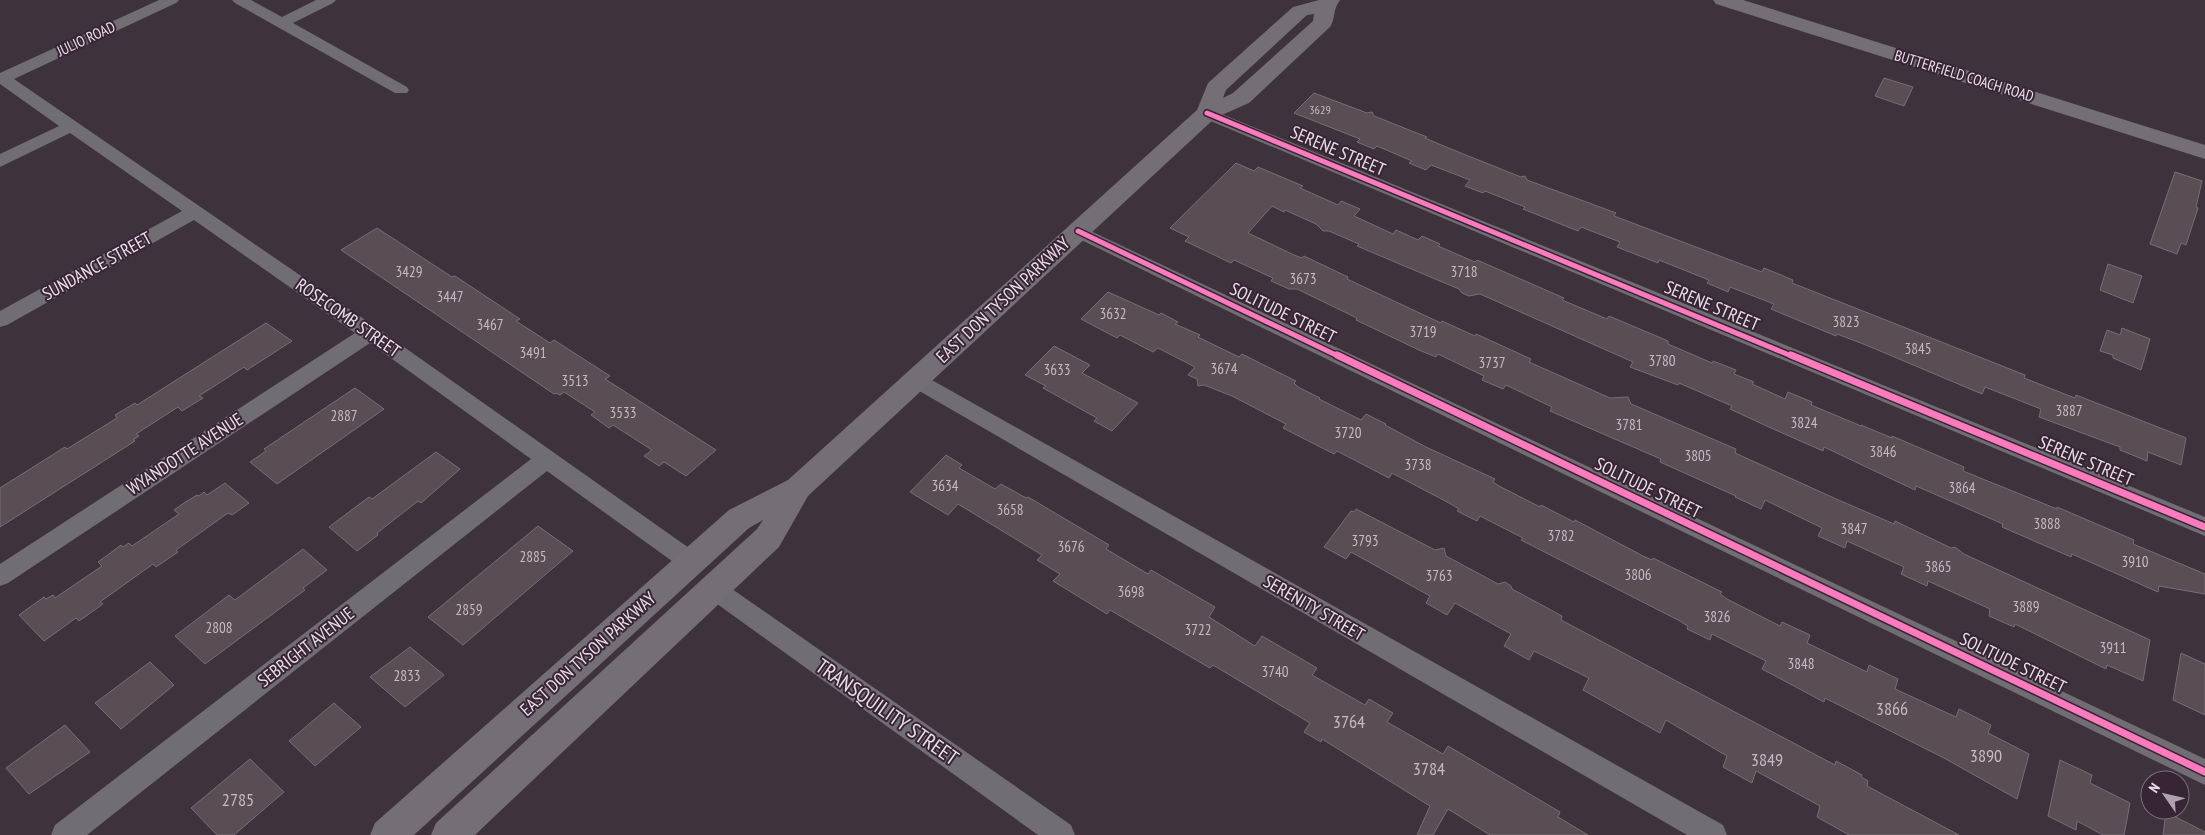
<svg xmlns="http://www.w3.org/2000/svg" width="2205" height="835" viewBox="0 0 2205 835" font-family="'PT Sans Narrow',sans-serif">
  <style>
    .building { fill: #5a4d54; stroke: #796e74 }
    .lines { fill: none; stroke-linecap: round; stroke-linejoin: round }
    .street { fill: #706e72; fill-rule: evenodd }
    .secondary { fill: #746f75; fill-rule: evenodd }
    .cycleway-far1-casing { stroke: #372435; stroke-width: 8 }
    .cycleway-casing { stroke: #372435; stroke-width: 10 }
    .cycleway-far1 { stroke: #fd7abc; stroke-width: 5 }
    .cycleway { stroke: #fd7abc; stroke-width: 7 }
    .labels { text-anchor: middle; stroke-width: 4; stroke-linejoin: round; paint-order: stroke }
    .far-number-label { font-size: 12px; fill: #c7bac4 }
    .far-street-label { font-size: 15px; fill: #ebdee9; stroke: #372435 }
    .number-label { font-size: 15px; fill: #c7bac4 }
    .street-label { font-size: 18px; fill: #ebdee9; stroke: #372435 }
    .near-number-label { font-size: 18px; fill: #c7bac4 }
    .near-street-label { font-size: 21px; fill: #ebdee9; stroke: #372435 }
  </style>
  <rect width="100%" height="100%" fill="#3e323c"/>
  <g class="building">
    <polygon points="1884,78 1913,87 1904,106 1875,96"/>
    <polygon points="1314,93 1367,113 1372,112 1374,116 1427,137 1425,138 1446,147 1521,177 1525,176 1527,180 1616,213 1614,216 1762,272 1764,268 1793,280 1792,283 2025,375 2024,378 2075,398 2076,395 2186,438 2181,465 2148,452 2147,461 2120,450 2120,447 2039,417 2041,409 1985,387 1982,394 1866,345 1837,334 1836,336 1771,309 1774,304 1730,287 1728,292 1707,283 1709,280 1659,260 1658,263 1617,247 1620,242 1581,227 1578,231 1523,209 1525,207 1485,191 1483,193 1465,186 1470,180 1431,165 1426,170 1409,163 1412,161 1377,146 1374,149 1357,142 1360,139 1294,113"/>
    <polygon points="1236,163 1254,171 1258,167 1303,186 1300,188 1338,205 1341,201 1360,209 1354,216 1393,234 1396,230 1418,240 1422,236 1440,244 1438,246 1475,262 1477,260 1564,298 1562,300 1607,319 1609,316 1668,341 1668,344 1712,363 1713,361 1736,370 1734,374 1754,382 1752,384 1785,399 1788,392 1812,402 1811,405 1861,426 1861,425 1892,438 1892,436 1964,467 1963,471 2057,509 2057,507 2134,540 2133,544 2205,574 2205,594 2159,586 2158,592 2072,554 2071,557 2002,527 2003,524 1916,486 1915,490 1824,447 1823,451 1771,428 1730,409 1732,406 1679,383 1678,385 1630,367 1633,362 1480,294 1469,296 1462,293 1459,289 1357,246 1359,244 1329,231 1323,231 1316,224 1285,210 1284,212 1272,206 1248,233 1294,255 1302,258 1304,256 1348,277 1347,279 1441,323 1442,321 1475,336 1476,334 1531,359 1529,362 1610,398 1628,397 1631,404 1736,449 1735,453 1834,498 1894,524 1895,521 1951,548 1955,547 1964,554 2150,640 2143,681 2107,665 2106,669 2015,624 2014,627 1989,616 1990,609 1928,581 1927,586 1901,574 1904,567 1847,541 1845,548 1818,536 1822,528 1765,500 1761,509 1735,497 1736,496 1660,462 1661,459 1550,411 1552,407 1506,385 1503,389 1482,380 1484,376 1438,354 1436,357 1419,350 1356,320 1357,318 1297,289 1289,289 1271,281 1273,278 1234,260 1231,263 1185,241 1189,237 1170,228"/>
    <polygon points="2175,172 2202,181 2196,207 2198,208 2186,245 2181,243 2177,254 2150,244"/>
    <polygon points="377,228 452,277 455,276 520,319 516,321 550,343 554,340 610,376 605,379 716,450 686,476 664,462 659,466 644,456 652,450 613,425 609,428 591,415 595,412 564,392 560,395 556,393 554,394 341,250"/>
    <polygon points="2108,264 2142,276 2133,303 2100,290"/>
    <polygon points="1108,292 1159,315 1161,313 1178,322 1175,324 1200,335 1198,337 1239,357 1242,354 1296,381 1294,383 1298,387 1320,398 1319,399 1361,420 1366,414 1386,424 1385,425 1426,447 1495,479 1493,482 1499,486 1540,507 1541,505 1574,522 1575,520 1643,556 1652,560 1653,558 1722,592 1720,594 1727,599 1780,626 1782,622 1810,635 1807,643 1867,672 1869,665 1898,679 1895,689 1956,717 1959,709 1991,725 1988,733 2029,754 2017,799 1944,758 1825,698 1824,702 1762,669 1766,661 1712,634 1710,640 1687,629 1688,626 1678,620 1521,540 1523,538 1480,516 1477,521 1457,511 1459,509 1449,503 1392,473 1389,478 1337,451 1334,454 1283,428 1286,424 1232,396 1204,385 1198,386 1197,379 1188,375 1195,367 1158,348 1153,352 1120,335 1117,338 1081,319"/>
    <polygon points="266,323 292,341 247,370 244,367 199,396 203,398 182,411 178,407 136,434 139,436 133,440 135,441 0,527 0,488 65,447 67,449 117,418 115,415 135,403 137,405"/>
    <polygon points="2122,328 2150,339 2141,370 2113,358 2113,355 2100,351 2107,330 2120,335"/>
    <polygon points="1054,346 1090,365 1082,373 1138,403 1112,431 1094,421 1097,418 1043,388 1046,386 1025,375"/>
    <polygon points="355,388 384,409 277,484 250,462 266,451 264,449"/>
    <polygon points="436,452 460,469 421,503 418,501 377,533 378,535 357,551 329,527 369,497 372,499"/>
    <polygon points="946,455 962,465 959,468 995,489 1001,484 1026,498 1028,497 1109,545 1106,549 1148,574 1151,570 1215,607 1209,617 1255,646 1262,636 1317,668 1312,675 1365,705 1369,699 1393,713 1387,722 1443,754 1448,746 1560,812 1558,817 1588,835 1490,835 1448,809 1433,835 1417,835 1430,806 1322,739 1321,742 1304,732 1310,723 1213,665 1210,668 1110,610 1107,614 1053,581 1060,574 1037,560 1042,555 958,504 948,515 910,492"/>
    <polygon points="225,483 249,503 232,515 228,513 176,550 178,552 156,567 153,564 100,602 103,604 79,621 76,618 44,641 19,615 44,597 46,599 53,595 55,598 102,566 98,562 109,554 121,545 123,547 129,543 132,546 179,514 174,510 184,503 197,495 199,496 204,492 207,495"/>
    <polygon points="1356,509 1435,550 1444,548 1446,556 1498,584 1505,582 1511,586 1512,589 1562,616 1561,620 1835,765 1836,761 1862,775 1861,777 1868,781 1867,786 1959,835 1849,835 1817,817 1820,806 1756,771 1752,783 1723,767 1727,756 1666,720 1660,733 1583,690 1589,678 1534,651 1529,660 1504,646 1511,634 1455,603 1447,615 1426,603 1430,596 1387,572 1351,552 1346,559 1324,547 1351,511 1354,512"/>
    <polygon points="538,526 573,551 463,645 428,617"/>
    <polygon points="303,549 327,570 303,588 305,590 205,664 175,636 229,595 235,600"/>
    <polygon points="410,647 444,675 405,707 370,677"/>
    <polygon points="2181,653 2205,664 2205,715 2173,700"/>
    <polygon points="150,662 174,685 121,729 95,703"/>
    <polygon points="334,703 361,727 315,766 289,741"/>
    <polygon points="65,725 90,752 29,794 6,768"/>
    <polygon points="250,759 284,792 234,835 217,835 191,808"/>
    <polygon points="2060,760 2092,775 2090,783 2130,803 2124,835 2103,835 2077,821 2076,830 2048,816"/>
    <polygon points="2166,812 2205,832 2205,835 2163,835"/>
  </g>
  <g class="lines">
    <g class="street">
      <polygon points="159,0 179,0 176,3 14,79 377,328 699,555 703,562 699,569 691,572 683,569 547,471 87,835 51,835 55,825 531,459 370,343 8,583 0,586 0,564 355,333 194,220 7,325 0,327 0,311 182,211 70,133 0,167 0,154 59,126 0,84 0,73"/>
      <polygon points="232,0 251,0 282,17 316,0 336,0 333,3 293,23 407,87 409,90 407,93 395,93 235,3"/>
      <polygon points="1207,108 2205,517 2205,536 1201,117 1199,113 1201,109"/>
      <polygon points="1078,225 2205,759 2205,785 1071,235 1069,231 1071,227"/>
      <polygon points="916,372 923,375 1723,825 1727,835 1687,835 909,385 906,380 909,375"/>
      <polygon points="714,579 722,582 1071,825 1075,835 1038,835 706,596 702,589 706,582"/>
    </g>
    <g class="secondary">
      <path d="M 1319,0 L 1340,0 C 1332,11 1336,18 1330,27 L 1249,103 L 1215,118 L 808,496 L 779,547 L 475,835 L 431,835 L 436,823 L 757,529 L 763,520 L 749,528 L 414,835 L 370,835 L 375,823 L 729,510 L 788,480 L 1197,110 L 1208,83 L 1293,7 ZM 1314,14 L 1313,21 L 1233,93 L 1223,98 L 1226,90 L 1307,15 Z"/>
      <polygon points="1713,0 1743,0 2205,145 2205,159 1716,4"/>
    </g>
    <defs>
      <g id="cycleway-far1">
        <polyline points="1207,113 1794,357"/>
        <polyline points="1078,231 1340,357"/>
      </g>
      <g id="cycleway">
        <polyline points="1337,355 2205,772"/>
        <polyline points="1791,355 2205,527"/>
      </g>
    </defs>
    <use href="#cycleway-far1" class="cycleway-far1-casing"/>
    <use href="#cycleway" class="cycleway-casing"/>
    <use href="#cycleway-far1" class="cycleway-far1"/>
    <use href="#cycleway" class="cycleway"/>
  </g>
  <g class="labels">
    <g class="far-number-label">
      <text x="1320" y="114">3629</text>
    </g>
    <g class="far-street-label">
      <text transform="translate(86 39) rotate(-25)" y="5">JULIO ROAD</text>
      <text transform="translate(1964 76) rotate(17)" y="5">BUTTERFIELD COACH ROAD</text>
    </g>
    <g class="number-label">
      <text x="409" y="277">3429</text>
      <text x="1464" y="277">3718</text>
      <text x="1303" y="284">3673</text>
      <text x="450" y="302">3447</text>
      <text x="1113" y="319">3632</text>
      <text x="1846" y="327">3823</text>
      <text x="490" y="330">3467</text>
      <text x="1423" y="337">3719</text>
      <text x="1918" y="354">3845</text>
      <text x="533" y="358">3491</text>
      <text x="1662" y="366">3780</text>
      <text x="1492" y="368">3737</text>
      <text x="1224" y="374">3674</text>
      <text x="1057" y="375">3633</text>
      <text x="575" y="386">3513</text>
      <text x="2069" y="416">3887</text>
      <text x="623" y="418">3533</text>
      <text x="344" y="421">2887</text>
      <text x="1804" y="428">3824</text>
      <text x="1629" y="430">3781</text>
      <text x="1348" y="438">3720</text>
      <text x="1883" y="457">3846</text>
      <text x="1698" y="461">3805</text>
      <text x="1418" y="470">3738</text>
      <text x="945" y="491">3634</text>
      <text x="1962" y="493">3864</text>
      <text x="1010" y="515">3658</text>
      <text x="2047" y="529">3888</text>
      <text x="1854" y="534">3847</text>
      <text x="1561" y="541">3782</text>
      <text x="1365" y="546">3793</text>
      <text x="1071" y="552">3676</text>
      <text x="533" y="562">2885</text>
      <text x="2135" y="567">3910</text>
      <text x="1938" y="572">3865</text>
      <text x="1638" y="580">3806</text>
      <text x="1439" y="581">3763</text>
      <text x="1131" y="597">3698</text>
      <text x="2026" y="612">3889</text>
      <text x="469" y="615">2859</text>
      <text x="1717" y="622">3826</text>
      <text x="219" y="633">2808</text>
      <text x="1198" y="635">3722</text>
      <text x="2113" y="653">3911</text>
      <text x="1801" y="669">3848</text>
      <text x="1275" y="677">3740</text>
      <text x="407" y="681">2833</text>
    </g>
    <g class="street-label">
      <text transform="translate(1338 151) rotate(23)" y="6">SERENE STREET</text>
      <text transform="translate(97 266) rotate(-29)" y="6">SUNDANCE STREET</text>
      <text transform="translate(1003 300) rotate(-43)" y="6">EAST DON TYSON PARKWAY</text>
      <text transform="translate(1712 306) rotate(23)" y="6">SERENE STREET</text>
      <text transform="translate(1283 313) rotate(26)" y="6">SOLITUDE STREET</text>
      <text transform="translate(348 318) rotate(35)" y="6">ROSECOMB STREET</text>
      <text transform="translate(185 454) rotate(-33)" y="6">WYANDOTTE AVENUE</text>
      <text transform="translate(2086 461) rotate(23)" y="6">SERENE STREET</text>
      <text transform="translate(1648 488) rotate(26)" y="6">SOLITUDE STREET</text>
      <text transform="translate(1314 608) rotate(30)" y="6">SERENITY STREET</text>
      <text transform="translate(306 647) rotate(-38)" y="6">SEBRIGHT AVENUE</text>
      <text transform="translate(588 654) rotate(-42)" y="6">EAST DON TYSON PARKWAY</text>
      <text transform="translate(2013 663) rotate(26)" y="6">SOLITUDE STREET</text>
    </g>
    <g class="near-number-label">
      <text x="1892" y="715">3866</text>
      <text x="1349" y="728">3764</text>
      <text x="1986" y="762">3890</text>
      <text x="1767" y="766">3849</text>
      <text x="1429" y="775">3784</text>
      <text x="238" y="806">2785</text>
    </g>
    <g class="near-street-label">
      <text transform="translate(887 712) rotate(35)" y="7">TRANSQUILITY STREET</text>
    </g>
  </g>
  <g transform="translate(2165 795) rotate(304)"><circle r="24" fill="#372435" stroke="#7f6e7d"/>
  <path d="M0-4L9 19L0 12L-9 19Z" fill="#aea2ac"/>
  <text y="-8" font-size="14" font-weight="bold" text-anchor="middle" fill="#ebdee9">N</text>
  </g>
</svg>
